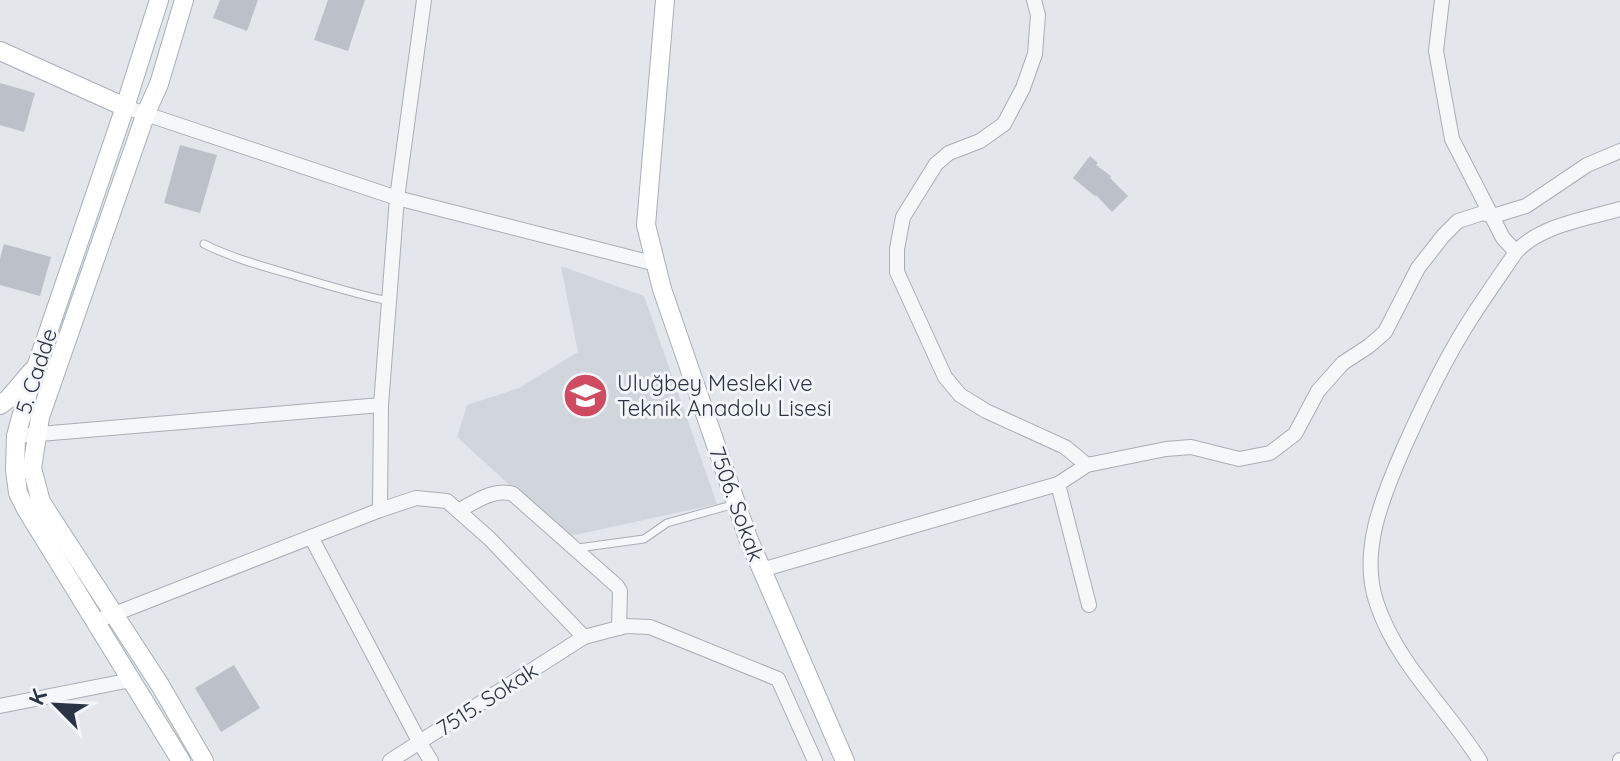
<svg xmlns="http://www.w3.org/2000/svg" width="1620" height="761" viewBox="0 0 1620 761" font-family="Quicksand,sans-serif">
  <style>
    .built { fill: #d1d6dd }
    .building { fill: #bbc0c9 }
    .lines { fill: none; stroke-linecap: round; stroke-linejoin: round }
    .lane-casing { stroke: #a8aeb6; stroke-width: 9 }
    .street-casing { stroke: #a8aeb6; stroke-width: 16 }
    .secondary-casing { stroke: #a8aeb6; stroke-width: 20 }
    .lane { stroke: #f6f7f9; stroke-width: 7 }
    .street { stroke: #f6f7f9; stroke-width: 14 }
    .secondary { stroke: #fff; stroke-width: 18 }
    .labels { text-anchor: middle; stroke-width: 6; stroke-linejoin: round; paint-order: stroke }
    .street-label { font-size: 22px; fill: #2b3444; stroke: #f3f5f8 }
    .poi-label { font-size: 22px; fill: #2b3444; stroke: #f3f5f8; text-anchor: start }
  </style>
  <rect width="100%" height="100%" fill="#e3e7eb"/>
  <polygon class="built" points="561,266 644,296 717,504 566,537 457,437 467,405 519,388 578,352"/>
  <g class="building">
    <polygon points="220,0 258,0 247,31 213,18"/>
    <polygon points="328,0 365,0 348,51 314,40"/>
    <polygon points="0,83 35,93 24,132 0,125"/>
    <polygon points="180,145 217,155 200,213 164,203"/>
    <polygon points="1090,156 1098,163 1096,165 1111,176 1110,178 1128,196 1112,212 1096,195 1095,196 1073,178"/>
    <polygon points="4,244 51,257 40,296 0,285 0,259"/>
    <polygon points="234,665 260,708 221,732 195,688"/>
  </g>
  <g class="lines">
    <defs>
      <g id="lane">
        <path d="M 204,244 C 230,257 258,265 286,273 C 320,283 354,294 389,301"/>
        <polyline points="578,548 644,539 667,523 735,504"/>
      </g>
      <g id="street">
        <polyline points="1034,0 1038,15 1035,54 1023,88 1004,124 980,141 949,153 936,164 903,217 897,249 897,272 945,377 960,395 986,411 1065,447 1087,465"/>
        <polyline points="1442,0 1436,51 1452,139 1503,238 1516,252"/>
        <polyline points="125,107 397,198 656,264"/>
        <polyline points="16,436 381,405"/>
        <polyline points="1058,484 1089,605"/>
        <polyline points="380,510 381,405 397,198 424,0"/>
        <path d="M 458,511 C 475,502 493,488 513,494 L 617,586 L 620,591 L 619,628"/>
        <polyline points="311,537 420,743 431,761"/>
        <polyline points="761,570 1058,484 1087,465 1166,449 1191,447 1239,459 1270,453 1295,434 1318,391 1343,363 1369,346 1385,332 1418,268 1443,236 1458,221 1483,213 1493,216 1526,206 1587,165 1620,151"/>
        <polyline points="94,622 380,510 416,498 447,501 490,539 584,637"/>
        <polyline points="0,706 131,680"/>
        <polyline points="390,761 584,637 626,626 650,627 778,679 815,761"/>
        <path d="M 1480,761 C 1447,708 1397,664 1377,604 C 1359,553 1382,498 1402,452 C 1421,409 1441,367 1465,328 C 1481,302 1499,277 1516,252 C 1540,225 1587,219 1620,209"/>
        <polyline points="1620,761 1620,760"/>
      </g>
      <g id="secondary">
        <polyline points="159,0 125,107 30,385 16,436 15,470 18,493 26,509 181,761"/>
        <polyline points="184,0 159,84 146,113 40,417 32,468 41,502 160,685 204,761"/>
        <polyline points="665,0 646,225 662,289 748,538 845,761"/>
        <polyline points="0,51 125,107"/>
        <polyline points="0,405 8,399 32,371"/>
      </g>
    </defs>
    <use href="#lane" class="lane-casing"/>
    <use href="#street" class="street-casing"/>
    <use href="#secondary" class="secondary-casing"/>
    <use href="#lane" class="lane"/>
    <use href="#street" class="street"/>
    <use href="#secondary" class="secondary"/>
  </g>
  <defs>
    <symbol id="school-disc" viewBox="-11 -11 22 22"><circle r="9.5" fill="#ce4b61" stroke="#f3f5f8"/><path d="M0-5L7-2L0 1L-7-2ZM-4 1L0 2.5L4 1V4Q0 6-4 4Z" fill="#fff"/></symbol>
  </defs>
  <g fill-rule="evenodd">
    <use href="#school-disc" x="560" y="370" width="51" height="51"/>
  </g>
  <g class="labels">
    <g class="street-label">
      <text transform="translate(36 371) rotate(-72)" y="8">5. Cadde</text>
      <text transform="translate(737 504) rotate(70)" y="8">7506. Sokak</text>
      <text transform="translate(487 699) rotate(-33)" y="8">7515. Sokak</text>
    </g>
    <g class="poi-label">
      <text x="617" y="391">Uluğbey Mesleki ve<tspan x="617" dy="25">Teknik Anadolu Lisesi</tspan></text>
    </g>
  </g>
  <g transform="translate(56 705) rotate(294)" stroke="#f3f5f8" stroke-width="6" paint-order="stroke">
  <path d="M0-6L14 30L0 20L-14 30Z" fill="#2b3444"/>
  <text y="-12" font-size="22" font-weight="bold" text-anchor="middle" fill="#2b3444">K</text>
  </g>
</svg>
